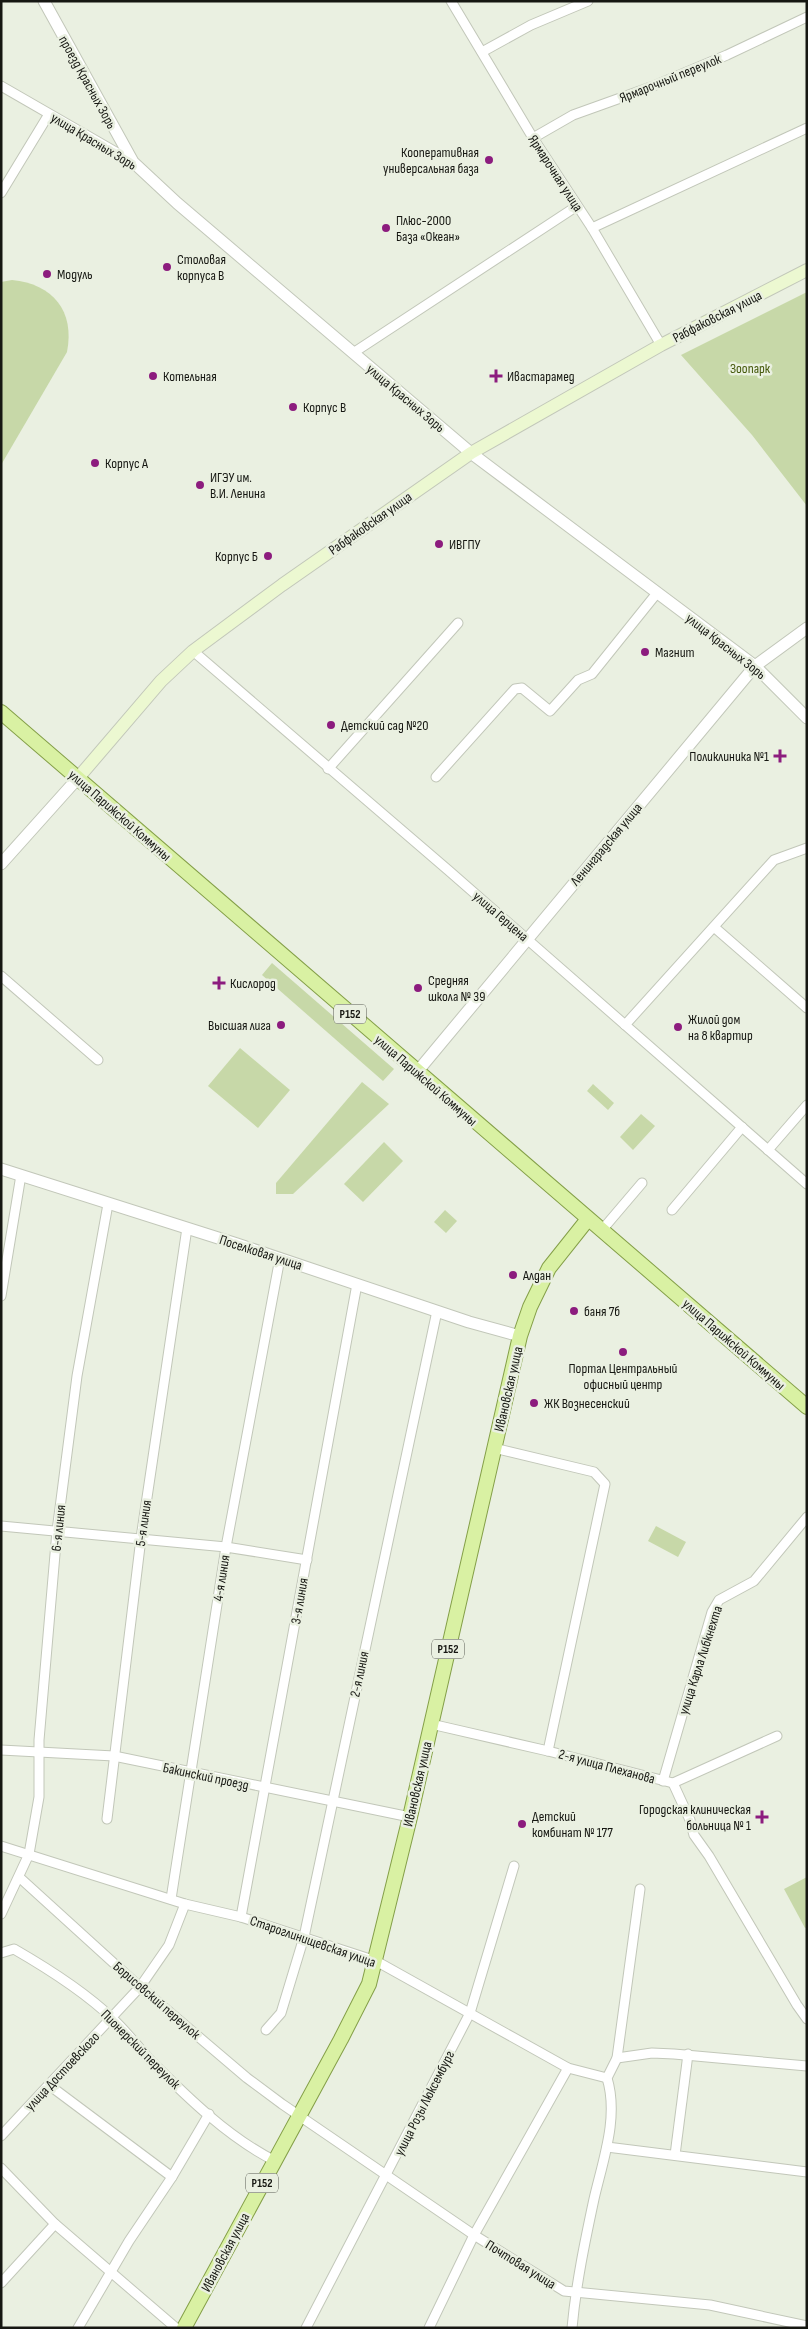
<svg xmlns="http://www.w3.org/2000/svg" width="808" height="2329" viewBox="0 0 808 2329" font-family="'Sofia Sans Condensed',sans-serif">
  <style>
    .green { fill: #c7d8a8 }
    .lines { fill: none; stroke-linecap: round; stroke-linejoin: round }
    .minor-casing { stroke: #c2c7b9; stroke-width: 11 }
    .tertiary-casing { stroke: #c2c7b9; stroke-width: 13 }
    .secondary-casing { stroke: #c2c7b9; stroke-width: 14 }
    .primary-casing { stroke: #849f48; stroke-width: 16 }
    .minor { stroke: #fff; stroke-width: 9 }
    .tertiary { stroke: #fff; stroke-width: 11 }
    .secondary { stroke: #ecf8d1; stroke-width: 12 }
    .primary { stroke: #d9f1a3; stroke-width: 14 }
    .poi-dot { fill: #8c1c7e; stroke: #eaf0e1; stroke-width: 2 }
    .labels { text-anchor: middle; stroke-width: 5; stroke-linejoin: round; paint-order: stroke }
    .shield { fill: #eaf0e1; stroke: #565850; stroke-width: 1 }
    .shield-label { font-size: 12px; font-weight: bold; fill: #161712 }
    .street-label { font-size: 14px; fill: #161712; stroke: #eaf0e1 }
    .poi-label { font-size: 14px; fill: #161712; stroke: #eaf0e1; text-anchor: start }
    .park-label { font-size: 14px; fill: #44580a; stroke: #eaf0e1 }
  </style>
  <rect width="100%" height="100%" fill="#eaf0e1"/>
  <g class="green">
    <path d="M 12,280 C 53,284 75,311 67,352 L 1,465 L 1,282 Z"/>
    <polygon points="807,292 807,506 752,435 681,355"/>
    <polygon points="272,963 394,1069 383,1081 262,975"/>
    <polygon points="240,1048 290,1090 258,1128 208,1086"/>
    <polygon points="362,1082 389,1104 293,1194 276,1194 276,1183"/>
    <polygon points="593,1084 614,1103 608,1110 587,1091"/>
    <polygon points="641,1114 655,1126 633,1150 620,1137"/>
    <polygon points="384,1142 403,1161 363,1202 344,1184"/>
    <polygon points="445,1210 457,1221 446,1233 434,1222"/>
    <polygon points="656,1526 686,1542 678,1557 648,1541"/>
    <polygon points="807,1877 807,1927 805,1928 784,1889"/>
  </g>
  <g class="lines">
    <defs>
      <g id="minor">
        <polyline points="451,1 533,138 592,228 661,345"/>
        <polyline points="482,52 531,25 588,1"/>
        <polyline points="1,86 133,162"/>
        <polyline points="533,138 573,115 651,87 727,55 807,17"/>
        <polyline points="1,193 49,114"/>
        <polyline points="592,228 807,128"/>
        <polyline points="353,353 577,206"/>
        <polyline points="193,651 448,870 807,1184"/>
        <polyline points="328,769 458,623"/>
        <polyline points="436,777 515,689 522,688 550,711 578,680 592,674 657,593"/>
        <polyline points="714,927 807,1008"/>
        <polyline points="1,976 98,1060"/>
        <polyline points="625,1025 774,860 807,848"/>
        <polyline points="768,1150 807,1105"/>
        <polyline points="672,1210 742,1127"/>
        <polyline points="602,1230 642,1183"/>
        <polyline points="1,1296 21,1175"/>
        <polyline points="494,1448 594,1472 605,1484 548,1751"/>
        <polyline points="1,1526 226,1547 307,1560"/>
        <polyline points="431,1724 548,1751 673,1783 777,1736"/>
        <polyline points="1,1750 114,1756 410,1817"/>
        <polyline points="663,1781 712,1612 719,1600 754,1581 807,1517"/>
        <polyline points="673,1783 690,1820 694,1835 709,1856 797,2005 807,2019"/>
        <polyline points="107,1819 141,1538 187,1228"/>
        <polyline points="1,1846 185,1904 241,1917 376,1961 568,2068 607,2078"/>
        <polyline points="19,1877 140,1987 247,2078 282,2104 474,2235 564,2291 710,2305 807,2326"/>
        <polyline points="171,1899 226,1547 280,1258"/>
        <polyline points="1,1914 29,1854 39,1797 39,1740 57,1531 77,1376 108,1204"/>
        <polyline points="241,1917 357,1284"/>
        <path d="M 1,1953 L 14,1949 C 47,1968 85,1992 113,2019 C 127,2032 138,2047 151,2061 C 187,2097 229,2138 275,2161"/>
        <polyline points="266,2030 281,2013 304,1937 437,1311"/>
        <polyline points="617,2058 652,2053 674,2054 807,2066"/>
        <polyline points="49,2085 172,2177"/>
        <polyline points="1,2136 140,1987 169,1945 185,1904"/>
        <polyline points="607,2147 807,2172"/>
        <polyline points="675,2155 688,2054"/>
        <polyline points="1,2168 55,2224 176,2328"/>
        <polyline points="1,2283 55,2224"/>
        <polyline points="78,2328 129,2241 172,2177 209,2114"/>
        <polyline points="306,2328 470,2013 514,1866"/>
        <polyline points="429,2328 474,2235 568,2068"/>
        <path d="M 572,2328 C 576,2284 585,2241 594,2199 C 603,2160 619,2117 607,2078 L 617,2058 L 640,1889"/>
      </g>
      <g id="tertiary">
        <polyline points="44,1 133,162 177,203 471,453 755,666 807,718"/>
        <polyline points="1,864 78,778"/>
        <polyline points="417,1072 755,666 807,628"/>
        <polyline points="1,1169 237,1244 469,1322 520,1336"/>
      </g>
      <polyline id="secondary" points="78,778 161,681 193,651 282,585 471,453 661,345 807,270"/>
      <g id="primary">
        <polyline points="1,712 807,1407"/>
        <polyline points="184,2328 341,2039 369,1984 410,1817 520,1336 530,1307 549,1268 588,1219"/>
      </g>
    </defs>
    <use href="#minor" class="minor-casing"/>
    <use href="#tertiary" class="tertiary-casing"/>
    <use href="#secondary" class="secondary-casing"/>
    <use href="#primary" class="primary-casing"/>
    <use href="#minor" class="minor"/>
    <use href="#tertiary" class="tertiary"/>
    <use href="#secondary" class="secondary"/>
    <use href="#primary" class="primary"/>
  </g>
  <g class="poi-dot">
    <circle cx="489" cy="160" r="5"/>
    <circle cx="386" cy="228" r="5"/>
    <circle cx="167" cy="267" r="5"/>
    <circle cx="47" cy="274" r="5"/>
    <circle cx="153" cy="376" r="5"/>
    <path d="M493.5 368.5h5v5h5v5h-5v5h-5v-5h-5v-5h5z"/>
    <circle cx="293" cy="407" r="5"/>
    <circle cx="95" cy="463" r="5"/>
    <circle cx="200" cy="485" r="5"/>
    <circle cx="439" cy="544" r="5"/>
    <circle cx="268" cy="556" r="5"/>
    <circle cx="645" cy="652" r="5"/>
    <circle cx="331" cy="725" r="5"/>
    <path d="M777.5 748.5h5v5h5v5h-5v5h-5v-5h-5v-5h5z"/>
    <path d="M216.5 975.5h5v5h5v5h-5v5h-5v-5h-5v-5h5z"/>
    <circle cx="418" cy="988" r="5"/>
    <circle cx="281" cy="1025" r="5"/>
    <circle cx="678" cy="1027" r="5"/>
    <circle cx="513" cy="1275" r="5"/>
    <circle cx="574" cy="1311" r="5"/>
    <circle cx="623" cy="1352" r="5"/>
    <circle cx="534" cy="1403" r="5"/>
    <path d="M759.5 1809.5h5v5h5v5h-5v5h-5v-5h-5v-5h5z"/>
    <circle cx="522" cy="1824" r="5"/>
  </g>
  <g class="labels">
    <g class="shield">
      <rect x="334" y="1004.5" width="32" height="19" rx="4"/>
      <rect x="432" y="1639.5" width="32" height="19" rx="4"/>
      <rect x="246" y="2173.5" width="32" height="19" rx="4"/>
    </g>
    <g class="shield-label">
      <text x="350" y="1018">Р152</text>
      <text x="448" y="1653">Р152</text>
      <text x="262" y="2187">Р152</text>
    </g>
    <g class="street-label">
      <text transform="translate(670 78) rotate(-22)" y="5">Ярмарочный переулок</text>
      <text transform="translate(88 82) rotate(61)" y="5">проезд Красных Зорь</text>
      <text transform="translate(94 141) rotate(31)" y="5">улица Красных Зорь</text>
      <text transform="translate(556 173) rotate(57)" y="5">Ярмарочная улица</text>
      <text transform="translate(717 316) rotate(-27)" y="5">Рабфаковская улица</text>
      <text transform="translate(406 398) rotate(40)" y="5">улица Красных Зорь</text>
      <text transform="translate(370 523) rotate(-35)" y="5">Рабфаковская улица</text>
      <text transform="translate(726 646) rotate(38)" y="5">улица Красных Зорь</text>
      <text transform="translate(120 815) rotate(41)" y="5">улица Парижской Коммуны</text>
      <text transform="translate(606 844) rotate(-50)" y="5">Ленинградская улица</text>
      <text transform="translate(501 916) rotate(41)" y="5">улица Герцена</text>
      <text transform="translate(426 1080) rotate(41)" y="5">улица Парижской Коммуны</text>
      <text transform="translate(261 1252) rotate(18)" y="5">Поселковая улица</text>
      <text transform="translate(734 1344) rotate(41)" y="5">улица Парижской Коммуны</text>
      <text transform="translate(508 1389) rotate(-77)" y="5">Ивановская улица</text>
      <text transform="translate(143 1523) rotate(-82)" y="5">5-я линия</text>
      <text transform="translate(58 1528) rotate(-84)" y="5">6-я линия</text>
      <text transform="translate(221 1578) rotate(-81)" y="5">4-я линия</text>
      <text transform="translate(299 1601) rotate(-80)" y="5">3-я линия</text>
      <text transform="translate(700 1660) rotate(-72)" y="5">улица Карла Либкнехта</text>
      <text transform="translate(359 1674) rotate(-78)" y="5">2-я линия</text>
      <text transform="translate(607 1766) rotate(15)" y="5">2-я улица Плеханова</text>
      <text transform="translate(206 1776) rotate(12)" y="5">Бакинский проезд</text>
      <text transform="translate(417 1784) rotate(-77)" y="5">Ивановская улица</text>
      <text transform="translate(313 1941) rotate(19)" y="5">Староглинищевская улица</text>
      <text transform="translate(157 2000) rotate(41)" y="5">Борисовский переулок</text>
      <text transform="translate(141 2049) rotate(45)" y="5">Пионерский переулок</text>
      <text transform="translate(62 2071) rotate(-47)" y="5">улица Достоевского</text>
      <text transform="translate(424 2103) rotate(-63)" y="5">улица Розы Люксембург</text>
      <text transform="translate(225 2252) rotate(-62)" y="5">Ивановская улица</text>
      <text transform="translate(521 2264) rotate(32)" y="5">Почтовая улица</text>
    </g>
    <g class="poi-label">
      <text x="479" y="157" text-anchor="end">Кооперативная<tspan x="479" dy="16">универсальная база</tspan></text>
      <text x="396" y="225">Плюс-2000<tspan x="396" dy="16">База «Океан»</tspan></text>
      <text x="177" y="264">Столовая<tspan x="177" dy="16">корпуса В</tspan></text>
      <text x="57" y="279">Модуль</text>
      <text x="163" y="381">Котельная</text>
      <text x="507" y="381">Ивастарамед</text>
      <text x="303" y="412">Корпус В</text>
      <text x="105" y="468">Корпус А</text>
      <text x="210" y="482">ИГЭУ им.<tspan x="210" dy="16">В.И. Ленина</tspan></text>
      <text x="449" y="549">ИВГПУ</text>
      <text x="258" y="561" text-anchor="end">Корпус Б</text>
      <text x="655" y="657">Магнит</text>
      <text x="341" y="730">Детский сад №20</text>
      <text x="769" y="761" text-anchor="end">Поликлиника №1</text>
      <text x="428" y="985">Средняя<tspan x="428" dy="16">школа № 39</tspan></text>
      <text x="230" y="988">Кислород</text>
      <text x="688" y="1024">Жилой дом<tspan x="688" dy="16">на 8 квартир</tspan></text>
      <text x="271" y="1030" text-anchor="end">Высшая лига</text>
      <text x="523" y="1280">Алдан</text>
      <text x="584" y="1316">баня 7б</text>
      <text x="623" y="1373" text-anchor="middle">Портал Центральный<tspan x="623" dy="16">офисный центр</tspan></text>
      <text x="544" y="1408">ЖК Вознесенский</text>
      <text x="751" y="1814" text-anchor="end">Городская клиническая<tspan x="751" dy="16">больница № 1</tspan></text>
      <text x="532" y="1821">Детский<tspan x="532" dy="16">комбинат № 177</tspan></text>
    </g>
    <g class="park-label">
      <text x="750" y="373">Зоопарк</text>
    </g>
  </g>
  <rect width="808" height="2329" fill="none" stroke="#161712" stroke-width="5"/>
</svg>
